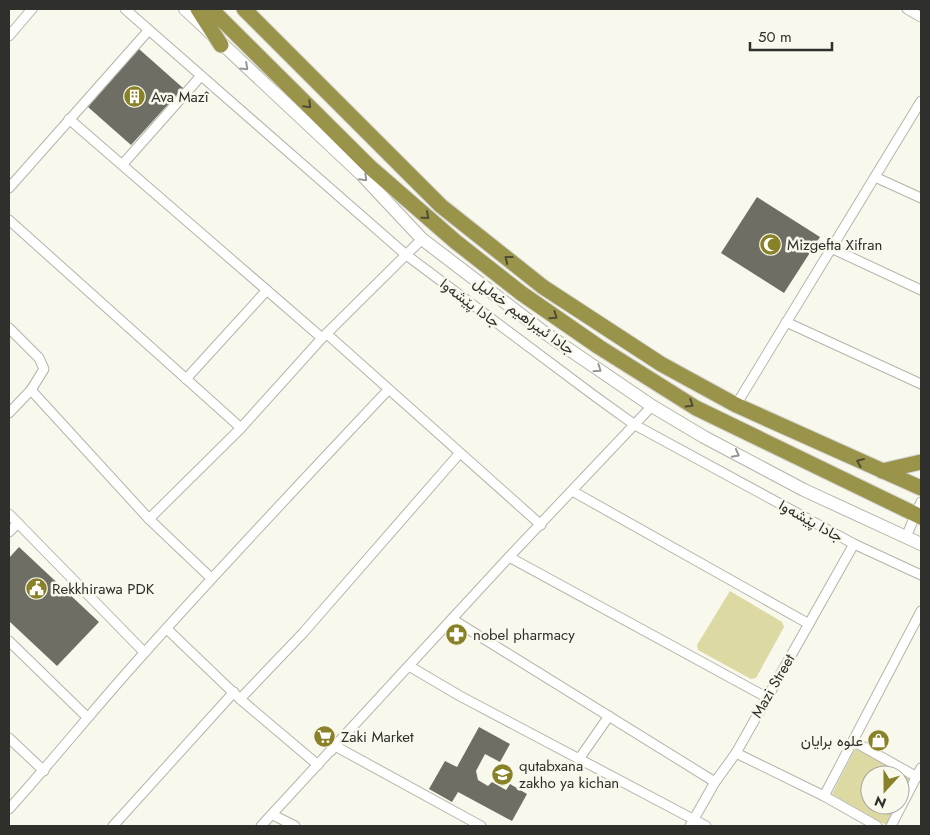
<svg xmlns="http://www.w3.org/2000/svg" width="930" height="835" viewBox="0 0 930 835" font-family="Jost,Vazirmatn,sans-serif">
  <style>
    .green { fill: #dcd9a3 }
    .building { fill: #6e6e64 }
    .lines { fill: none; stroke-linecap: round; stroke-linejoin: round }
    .street-casing { stroke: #b5b4aa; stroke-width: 11 }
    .secondary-casing { stroke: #b5b4aa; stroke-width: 14 }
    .highway-casing { stroke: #d5d5d5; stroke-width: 17 }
    .street { stroke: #fff; stroke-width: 9 }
    .secondary { stroke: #fff; stroke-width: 12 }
    .highway { stroke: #9a934a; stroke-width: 15 }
    .oneway { stroke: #979795 }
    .oneway2 { stroke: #4f4d34 }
    .labels { text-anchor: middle; stroke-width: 5; stroke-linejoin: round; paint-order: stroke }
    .poi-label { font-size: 15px; fill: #2f2f2b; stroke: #f8f8ed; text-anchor: start }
    .street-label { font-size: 15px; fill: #2f2f2b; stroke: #f8f8ed }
  </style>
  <rect width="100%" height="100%" fill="#f8f8ed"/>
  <g class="green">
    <polygon points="730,591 782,622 784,627 756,678 751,679 698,650 697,645"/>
    <polygon points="856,747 911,778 900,799 900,775 870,775 870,805 897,805 886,825 832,794"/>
  </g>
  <g class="building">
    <polygon points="139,49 183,88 131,145 88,107"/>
    <polygon points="757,197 820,237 784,293 721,253"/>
    <polygon points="19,547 99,622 57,666 9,621 9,558"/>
    <polygon points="479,727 510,744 500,762 485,754 476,771 478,780 488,786 492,782 506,790 510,784 527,794 512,821 458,792 452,802 429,789 445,761 457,767"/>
  </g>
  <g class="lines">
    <defs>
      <g id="street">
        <polyline points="125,9 405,254 596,397 635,425 854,544 921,575"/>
        <polyline points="907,9 921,17"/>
        <polyline points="9,36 32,9"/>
        <polyline points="69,119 322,338"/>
        <polyline points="122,165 200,77"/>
        <polyline points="875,177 921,198"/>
        <polyline points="9,188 148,31"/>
        <polyline points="9,220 241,428"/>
        <polyline points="831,248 921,290"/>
        <polyline points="786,322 921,384"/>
        <polyline points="9,328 39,358 44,369 31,390 9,413"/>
        <polyline points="327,334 541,525"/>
        <polyline points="186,379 267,290"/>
        <polyline points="31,390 149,519 211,578"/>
        <polyline points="736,405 921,101"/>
        <polyline points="574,492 809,624"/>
        <polyline points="9,514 144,652"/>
        <polyline points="149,519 241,428 322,338 422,239"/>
        <polyline points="9,532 18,523"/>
        <polyline points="906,537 921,502"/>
        <polyline points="509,557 766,697"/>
        <polyline points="452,619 715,782"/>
        <polyline points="167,629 240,699 318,765"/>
        <polyline points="9,641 87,717"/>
        <polyline points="409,666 460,696 706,826"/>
        <polyline points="240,699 303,633 459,454"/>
        <polyline points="9,738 44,771"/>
        <polyline points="853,741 917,777"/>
        <polyline points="331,751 335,746 481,826"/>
        <polyline points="736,753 824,796 877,826"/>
        <polyline points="579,759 609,716"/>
        <polyline points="824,796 921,611"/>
        <path d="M 9,809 C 53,760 94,709 138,660 C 220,568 304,479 388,390"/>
        <polyline points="273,815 295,826"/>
        <polyline points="113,826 234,692"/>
        <polyline points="261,826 509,557 652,406"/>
        <polyline points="690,826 715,782 736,753 854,544"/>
        <polyline points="891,826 921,768"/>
      </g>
      <polyline id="secondary" points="185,9 361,174 422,239 545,333 652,406 704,437 804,490 921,544"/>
      <g id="highway">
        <polyline points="198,9 221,45"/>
        <polyline points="211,9 371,168 456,242 521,293 599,347 696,408 921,517"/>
        <polyline points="244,9 441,206 543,287 661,364 736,405 921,488"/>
        <polyline points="882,471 921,462"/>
      </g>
    </defs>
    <use href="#street" class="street-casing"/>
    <use href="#secondary" class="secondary-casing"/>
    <use href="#highway" class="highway-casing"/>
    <use href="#street" class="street"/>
    <use href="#secondary" class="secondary"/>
    <use href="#highway" class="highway"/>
  </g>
  <defs><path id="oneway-chevron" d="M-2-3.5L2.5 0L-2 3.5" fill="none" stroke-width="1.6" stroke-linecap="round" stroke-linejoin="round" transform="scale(1.25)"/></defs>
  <g class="oneway">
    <use href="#oneway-chevron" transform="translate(245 67) rotate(43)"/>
    <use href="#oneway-chevron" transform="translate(364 178) rotate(45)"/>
    <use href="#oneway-chevron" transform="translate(598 369) rotate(34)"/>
    <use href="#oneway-chevron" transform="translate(736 454) rotate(28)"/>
  </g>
  <g class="oneway2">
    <use href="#oneway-chevron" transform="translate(308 105) rotate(45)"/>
    <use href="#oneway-chevron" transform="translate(426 216) rotate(41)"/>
    <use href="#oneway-chevron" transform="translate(508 259) rotate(-142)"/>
    <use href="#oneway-chevron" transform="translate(554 316) rotate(35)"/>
    <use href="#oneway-chevron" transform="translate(690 404) rotate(32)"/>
    <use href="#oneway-chevron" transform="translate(860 462) rotate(-157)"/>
  </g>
  <defs>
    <symbol id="building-disc" viewBox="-11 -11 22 22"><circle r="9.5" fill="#898128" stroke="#f8f8ed"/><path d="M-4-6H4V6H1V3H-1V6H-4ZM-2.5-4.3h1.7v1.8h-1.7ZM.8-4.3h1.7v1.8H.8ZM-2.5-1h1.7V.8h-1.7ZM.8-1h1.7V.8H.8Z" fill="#fff"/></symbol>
    <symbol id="mosque-disc" viewBox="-11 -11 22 22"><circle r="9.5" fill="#898128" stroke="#f8f8ed"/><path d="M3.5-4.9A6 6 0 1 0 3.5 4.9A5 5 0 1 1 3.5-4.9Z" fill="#fff"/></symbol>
    <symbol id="civic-disc" viewBox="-11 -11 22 22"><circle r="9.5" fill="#898128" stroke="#f8f8ed"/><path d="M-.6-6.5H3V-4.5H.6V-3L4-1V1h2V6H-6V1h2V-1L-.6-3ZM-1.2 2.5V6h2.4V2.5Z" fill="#fff"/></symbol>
    <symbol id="pharmacy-disc" viewBox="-11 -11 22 22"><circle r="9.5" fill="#898128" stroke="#f8f8ed"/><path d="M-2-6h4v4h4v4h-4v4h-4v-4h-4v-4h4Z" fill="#fff"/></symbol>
    <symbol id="supermarket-disc" viewBox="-11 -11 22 22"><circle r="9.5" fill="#898128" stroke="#f8f8ed"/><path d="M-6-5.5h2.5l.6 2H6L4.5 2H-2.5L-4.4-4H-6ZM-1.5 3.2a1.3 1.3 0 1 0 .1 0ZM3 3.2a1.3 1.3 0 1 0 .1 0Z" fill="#fff"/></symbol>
    <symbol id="shop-disc" viewBox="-11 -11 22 22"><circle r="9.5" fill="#898128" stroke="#f8f8ed"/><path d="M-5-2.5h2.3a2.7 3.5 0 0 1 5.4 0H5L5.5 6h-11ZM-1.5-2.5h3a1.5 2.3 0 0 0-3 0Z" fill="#fff"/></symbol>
    <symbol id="school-disc" viewBox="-11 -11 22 22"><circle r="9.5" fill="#898128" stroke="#f8f8ed"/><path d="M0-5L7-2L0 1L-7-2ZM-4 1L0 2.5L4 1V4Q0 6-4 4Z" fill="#fff"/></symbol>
  </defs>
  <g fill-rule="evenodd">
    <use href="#building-disc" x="122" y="84" width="25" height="25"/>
    <use href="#mosque-disc" x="758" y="232" width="25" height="25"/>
    <use href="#civic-disc" x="24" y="576" width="25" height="25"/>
    <use href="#pharmacy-disc" x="444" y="622" width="25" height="25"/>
    <use href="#supermarket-disc" x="312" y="724" width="25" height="25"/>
    <use href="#shop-disc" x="866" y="728" width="25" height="25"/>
    <use href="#school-disc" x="490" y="762" width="25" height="25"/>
  </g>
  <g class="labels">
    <g class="poi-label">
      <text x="151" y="102">Ava Mazî</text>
      <text x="787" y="250">Mizgefta Xifran</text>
      <text x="52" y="594">Rekkhirawa PDK</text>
      <text x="473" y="640">nobel pharmacy</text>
      <text x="341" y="742">Zaki Market</text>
      <text x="863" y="746" text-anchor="end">علوه برايان</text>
      <text x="519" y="771">qutabxana<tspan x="519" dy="17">zakho ya kichan</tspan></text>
    </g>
    <g class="street-label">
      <text transform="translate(470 303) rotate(37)" y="5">جادا پێشەوا</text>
      <text transform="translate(524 316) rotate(36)" y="5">جادا ئیبراهیم خەلیل</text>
      <text transform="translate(811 521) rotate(29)" y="5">جادا پێشەوا</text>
      <text transform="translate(773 686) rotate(-60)" y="5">Mazi Street</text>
    </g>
  </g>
  <rect width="930" height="835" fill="none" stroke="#2f2f2b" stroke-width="20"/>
  <g transform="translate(885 790) rotate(201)"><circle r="24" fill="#f8f8ed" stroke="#a8a89f"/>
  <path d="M0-4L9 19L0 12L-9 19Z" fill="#898128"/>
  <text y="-8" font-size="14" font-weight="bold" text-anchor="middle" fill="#2f2f2b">N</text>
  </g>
  <path d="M750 42v8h82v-8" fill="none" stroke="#2f2f2b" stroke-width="2.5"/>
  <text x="758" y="42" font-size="15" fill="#2f2f2b" stroke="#f8f8ed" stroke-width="4" paint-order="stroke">50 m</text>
</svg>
